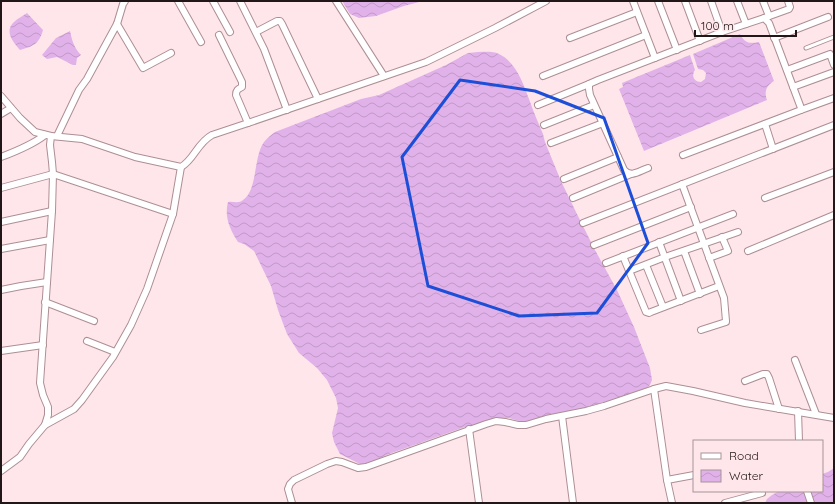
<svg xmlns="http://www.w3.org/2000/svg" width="835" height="504" viewBox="0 0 835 504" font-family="Quicksand,sans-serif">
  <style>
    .water { fill: url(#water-waves) }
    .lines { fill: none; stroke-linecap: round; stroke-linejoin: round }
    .lane-casing { stroke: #ac8f94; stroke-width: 5 }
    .street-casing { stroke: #ac8f94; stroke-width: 8 }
    .lane { stroke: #fff; stroke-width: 3 }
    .street { stroke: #fff; stroke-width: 6 }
    .marked { fill: none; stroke: #1d4ed8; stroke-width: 3; stroke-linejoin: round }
  </style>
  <defs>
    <pattern id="water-waves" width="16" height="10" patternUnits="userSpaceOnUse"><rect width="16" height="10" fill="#e1b2ea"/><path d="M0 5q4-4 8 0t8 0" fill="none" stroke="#c198c8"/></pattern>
  </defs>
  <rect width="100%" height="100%" fill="#ffe6ea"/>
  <g class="water">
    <polygon points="342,1 423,1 404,6 376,16 359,18 350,14"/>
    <path d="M 27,13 L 43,30 C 39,44 34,46 20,50 C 13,42 4,31 14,22 C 18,18 23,16 27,13 Z"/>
    <path d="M 70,31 C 72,40 74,48 81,55 L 77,58 L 76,65 L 73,65 L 57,57 L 47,59 L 42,55 L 56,38 Z"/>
    <path d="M 740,34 C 745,43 749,44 759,42 L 774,81 C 766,86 764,92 767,100 L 644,151 L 619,89 L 623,87 L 622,83 L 690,55 L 695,70 C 691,76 694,82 701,82 L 705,79 L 706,73 L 703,70 L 698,69 L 693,54 Z"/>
    <path d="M 478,52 C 485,52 493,51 499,54 C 516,62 523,83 529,99 C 533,111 538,122 543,134 L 545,142 L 561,181 L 576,212 L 595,250 L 617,290 L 634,327 L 650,368 L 652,380 L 650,385 L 647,388 L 592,406 L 559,414 L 544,416 L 529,422 L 522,422 L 509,418 L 501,418 L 465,427 L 389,454 L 368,464 L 360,464 L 340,454 L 334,442 L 332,433 L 338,408 L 336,398 L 327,380 L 317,368 L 299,353 L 287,334 L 278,310 L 271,286 L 254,251 L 244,244 L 238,242 C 230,230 224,217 228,202 C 233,201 239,204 243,200 C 258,190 253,157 264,142 C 267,138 271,135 275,132 L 361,99 L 379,95 L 446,65 L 468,53 Z"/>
    <polygon points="834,468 834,503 765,503 767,499 772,495 779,491 822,491 822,474 828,472"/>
  </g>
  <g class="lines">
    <defs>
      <polyline id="lane" points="806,48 834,37"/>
      <g id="street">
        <polyline points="178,1 201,42"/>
        <polyline points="213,1 230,32"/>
        <polyline points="240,1 264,49 287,110"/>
        <polyline points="336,1 384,76"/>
        <polyline points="633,1 655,58"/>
        <polyline points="658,1 677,50"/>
        <polyline points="685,1 700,41"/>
        <polyline points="711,1 722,32"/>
        <polyline points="737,1 746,24"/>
        <polyline points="763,1 769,16"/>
        <polyline points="764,18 789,9 790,7 788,1"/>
        <polyline points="117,24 143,68 171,53"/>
        <polyline points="256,32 277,21 280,21 282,24 318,99"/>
        <path d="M 219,35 L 242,82 L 242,87 C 238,89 236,90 236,95 L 248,123"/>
        <polyline points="570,38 637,12"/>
        <polyline points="774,38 828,17"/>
        <polyline points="787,70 830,54 834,65"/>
        <polyline points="543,76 646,35"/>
        <polyline points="793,87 834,72"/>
        <polyline points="1,96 20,118 35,132 51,136 50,145 52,162 53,174 52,211 40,383 43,395 48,407 48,415 45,425 29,444 20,457 1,471"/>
        <polyline points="538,105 589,84"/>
        <polyline points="801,110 834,98"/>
        <polyline points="1,114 11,108"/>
        <polyline points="765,124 773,149"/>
        <polyline points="544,125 594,105"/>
        <path d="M 51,136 L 82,139 L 135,157 L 181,167 C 194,160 197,143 212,135 L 248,123 L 426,62 L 495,28 L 546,1"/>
        <polyline points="57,136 79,90 87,79 117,24 123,4 125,1"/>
        <polyline points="551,143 603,123"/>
        <path d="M 1,157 C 17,151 32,145 45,135"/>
        <path d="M 648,168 C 639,171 631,178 624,170 L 590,95 L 589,89 L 589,84 L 598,80 L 722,32 L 764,18 L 769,23 L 801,108 L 801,110 L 683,155"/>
        <polyline points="564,179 618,157"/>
        <polyline points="682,184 724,298 726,321 726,322 701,330"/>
        <polyline points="1,188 53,174 173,214"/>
        <polyline points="573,198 631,174"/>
        <polyline points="765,198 834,172"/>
        <polyline points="1,222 52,211"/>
        <polyline points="583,223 834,125"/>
        <polyline points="659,242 681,301"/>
        <polyline points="594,245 691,207"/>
        <polyline points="1,249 50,240"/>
        <polyline points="684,251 700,294"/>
        <polyline points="748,251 834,215"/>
        <polyline points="623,256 646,312 649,313 651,312 719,286"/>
        <polyline points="709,258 728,251 722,237"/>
        <polyline points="606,263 733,214"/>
        <polyline points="646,265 663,307"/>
        <polyline points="629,271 665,257 738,232"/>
        <polyline points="1,290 21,286 47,282"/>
        <polyline points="45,302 94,321"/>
        <polyline points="87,341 115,352"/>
        <polyline points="1,351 43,345"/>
        <polyline points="795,360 816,414"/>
        <polyline points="745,381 763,374 767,374 769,378 779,409"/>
        <polyline points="654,389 667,480 672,503"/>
        <polyline points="798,411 799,441"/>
        <polyline points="562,416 573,503"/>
        <polyline points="45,425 74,409 82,400 113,357 131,325 147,289 173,214 181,167"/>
        <polyline points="469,429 479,503"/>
        <polyline points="667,480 694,475"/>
        <polyline points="807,491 811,503"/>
        <polyline points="292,503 288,489 290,484 294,480 327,464 336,461 342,462 358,468 366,467 486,424 496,421 505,422 518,425 526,425 546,419 586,411 604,406 654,389 666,386 693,391 745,403 834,418"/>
        <polyline points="725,503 762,493"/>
      </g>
    </defs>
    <use href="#lane" class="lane-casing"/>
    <use href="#street" class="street-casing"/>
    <use href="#lane" class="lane"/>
    <use href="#street" class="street"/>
  </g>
  <path class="marked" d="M 460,80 L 535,91 L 604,118 L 648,243 L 597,313 L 519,316 L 428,286 L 402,157 Z"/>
  <rect width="835" height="504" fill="none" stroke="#211618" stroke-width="4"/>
  <rect x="693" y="440" width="130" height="52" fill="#ffe6ea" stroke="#a69396"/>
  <rect x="701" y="453" width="20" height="6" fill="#ffffff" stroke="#a69396"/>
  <text x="729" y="460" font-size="12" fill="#211618">Road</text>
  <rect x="701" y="470" width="20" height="12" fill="url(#water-waves)" stroke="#a69396"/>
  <text x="729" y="480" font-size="12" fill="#211618">Water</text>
  <path d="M695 30v6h101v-6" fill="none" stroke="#211618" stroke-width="2"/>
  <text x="701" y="30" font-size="12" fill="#211618" stroke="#ffe6ea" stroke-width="3" paint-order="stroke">100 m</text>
</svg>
